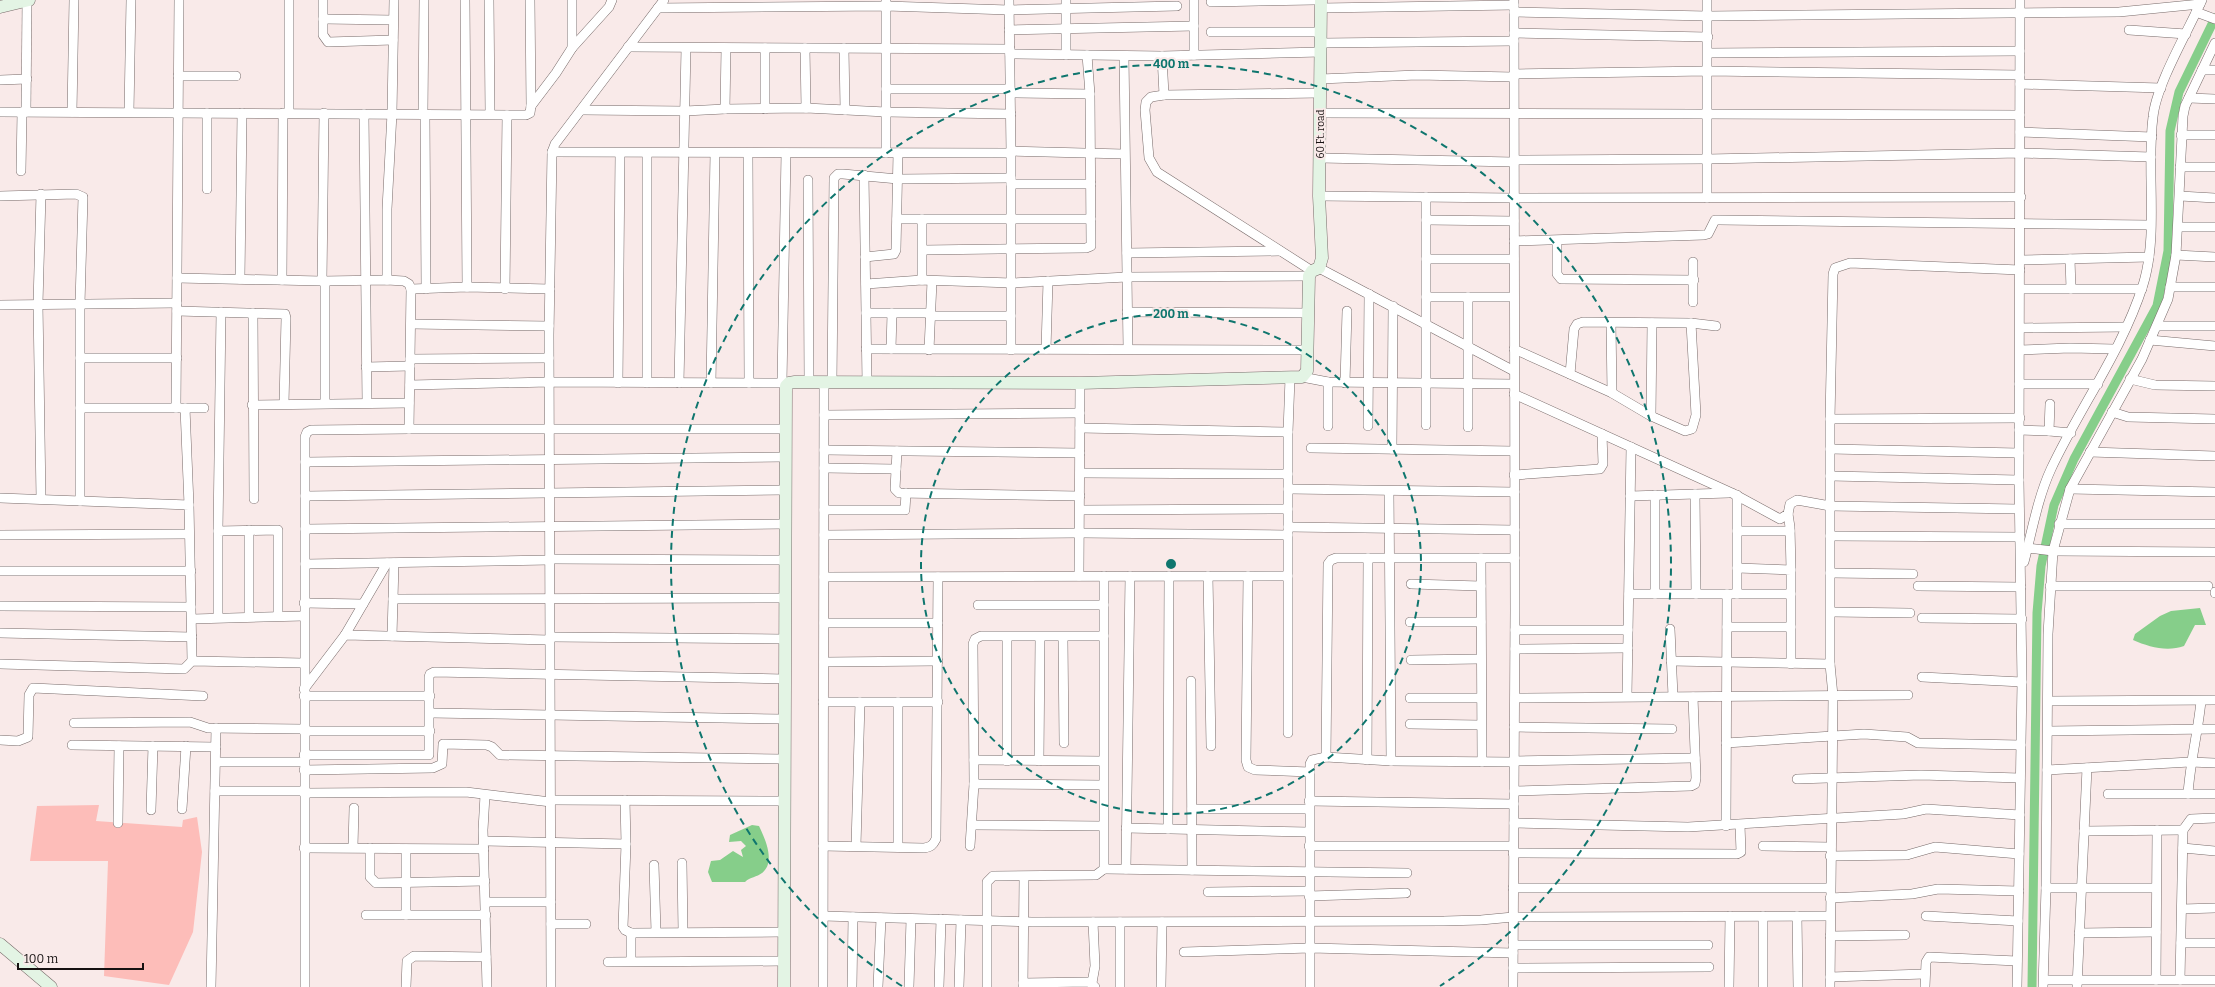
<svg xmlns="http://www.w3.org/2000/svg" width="2215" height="987" viewBox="0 0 2215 987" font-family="Bitter,serif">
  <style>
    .green { fill: #fdbdb9 }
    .water { fill: #86ce8a }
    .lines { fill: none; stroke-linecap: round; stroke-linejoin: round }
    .canal { stroke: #86ce8a; stroke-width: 9 }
    .street-casing { stroke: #786b6a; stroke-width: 10 }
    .secondary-casing { stroke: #786b6a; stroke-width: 13 }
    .street { stroke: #fff; stroke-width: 9 }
    .secondary { stroke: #e3f4e4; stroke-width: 12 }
    .ring { fill: none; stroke: #0f766e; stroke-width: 2; stroke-dasharray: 7 5 }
    .labels { text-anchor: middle; stroke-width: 4; stroke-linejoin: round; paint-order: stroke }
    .street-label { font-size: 10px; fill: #161111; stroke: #f9eae9 }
    .centre { fill: #0f766e; stroke: #f9eae9; stroke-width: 2 }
    .ring-label { font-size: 12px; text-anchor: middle; font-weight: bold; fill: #0f766e; stroke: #f9eae9; stroke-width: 4; stroke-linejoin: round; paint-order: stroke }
  </style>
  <rect width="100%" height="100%" fill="#f9eae9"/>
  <polygon class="green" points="99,805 96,821 182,827 183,820 197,817 202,852 193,932 169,985 104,976 108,861 30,861 37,806"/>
  <g class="water">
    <path d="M 2200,608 L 2206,625 L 2195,625 L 2184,646 C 2167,652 2149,647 2133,640 L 2135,634 L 2160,616 L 2171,611 Z"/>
    <path d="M 752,825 L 759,826 C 765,839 776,862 762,873 C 757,877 750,877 745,882 L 712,882 L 708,872 L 711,861 L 720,860 L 733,851 L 743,857 L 741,850 L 746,846 L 741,841 L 729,842 L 730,835 Z"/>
  </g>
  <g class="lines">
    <polyline class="canal" points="2032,987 2037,613 2041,566 2054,505 2074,459 2157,306 2168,251 2170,131 2179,92 2215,18"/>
    <defs>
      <g id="street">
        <polyline points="289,0 289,113"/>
        <polyline points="323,0 323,35 328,42 393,40"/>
        <polyline points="465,0 467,287"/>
        <polyline points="489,0 490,114"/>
        <polyline points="1194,0 1194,55"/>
        <polyline points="1211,2 1315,0"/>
        <polyline points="658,8 886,6 1009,10 1177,6"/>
        <polyline points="1321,8 1514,5"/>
        <polyline points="1514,12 1708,16 2119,12 2200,4"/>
        <polyline points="2196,12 2215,19"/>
        <polyline points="323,19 393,20"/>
        <polyline points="1009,30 1194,26"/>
        <polyline points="2129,30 2186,34"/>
        <polyline points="1211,32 1321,32"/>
        <polyline points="1514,33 1708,37"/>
        <polyline points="1321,43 1514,41"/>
        <polyline points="628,47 1010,49"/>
        <polyline points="572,48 609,7 612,0"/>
        <polyline points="805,48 806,108"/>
        <polyline points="844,48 845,110"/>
        <polyline points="1708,53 2020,51"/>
        <polyline points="1010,54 1162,56 1321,52"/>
        <polyline points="1066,55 1066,0"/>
        <polyline points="1124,56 1128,349"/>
        <polyline points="1162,56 1164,95"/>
        <polyline points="2202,70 2215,70"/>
        <polyline points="1514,74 1708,71 2020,75"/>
        <polyline points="178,76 236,76"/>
        <polyline points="1320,79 1417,75 1514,77"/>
        <polyline points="0,80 27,79"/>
        <polyline points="2020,84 2161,88"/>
        <polyline points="886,89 1010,89"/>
        <polyline points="1010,93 1090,94"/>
        <polyline points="2189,98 2215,99"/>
        <polyline points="531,106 556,73 572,48 572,0"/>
        <polyline points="725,109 726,48"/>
        <polyline points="765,109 765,48"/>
        <polyline points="582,110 685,111 725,109 806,108 886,112 1011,114"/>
        <polyline points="0,112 526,115 530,113 531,106 530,0"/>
        <polyline points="26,112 27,0"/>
        <polyline points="72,112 74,0"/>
        <polyline points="129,112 131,0"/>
        <polyline points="207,113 207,189"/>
        <polyline points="1320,113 2020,115"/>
        <polyline points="364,114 367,403"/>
        <polyline points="423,114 424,0"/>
        <polyline points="425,114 426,289"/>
        <polyline points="2020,132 2152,137"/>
        <polyline points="2181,135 2215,135"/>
        <polyline points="1011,151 1124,154"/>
        <polyline points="552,152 1011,153 1009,0"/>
        <polyline points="647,153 647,383"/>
        <polyline points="748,153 749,383"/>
        <polyline points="886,153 886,1"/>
        <polyline points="1011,153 1011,350"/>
        <polyline points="1320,158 1514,162"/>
        <polyline points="1514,160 1707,159 2020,153 2151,157"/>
        <polyline points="2180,167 2215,167"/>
        <polyline points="21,171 22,112"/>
        <polyline points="864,175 867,383"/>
        <polyline points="808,180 809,382"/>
        <polyline points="1011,184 1091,184"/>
        <polyline points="0,196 76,194 83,197 80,304 80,501"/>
        <polyline points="1319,196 1514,198 2021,197"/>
        <polyline points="2180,196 2215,198"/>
        <polyline points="1426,197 1426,425"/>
        <polyline points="1707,198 1707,0"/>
        <polyline points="897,219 1091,219"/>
        <polyline points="1426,220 1514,221"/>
        <polyline points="2178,227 2215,227"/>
        <polyline points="1514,241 1704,235 1708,234 1715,220 1719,220 2150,225"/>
        <polyline points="1557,241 1557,274 1561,279 1694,280"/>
        <polyline points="923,250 1086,248 1091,246 1090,94 1087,55"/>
        <polyline points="1127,253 1280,251"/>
        <polyline points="2176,255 2215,257"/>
        <polyline points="865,257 894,254 896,250 898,153"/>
        <polyline points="1426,259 1514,259"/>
        <polyline points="2070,259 2071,289"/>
        <polyline points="2020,260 2149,257"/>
        <polyline points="1693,262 1693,302"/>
        <polyline points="1319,268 1514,371"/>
        <polyline points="1312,271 1157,172 1149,158 1145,110 1146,102 1151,97 1164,95 1320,93"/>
        <polyline points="177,278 322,281 387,280 404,281 409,284 411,289 467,287 550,289"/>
        <polyline points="240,279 242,113"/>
        <polyline points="282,280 283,113"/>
        <polyline points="387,280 387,209 392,113 394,0"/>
        <polyline points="922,280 922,219"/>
        <polyline points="322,281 324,113"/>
        <polyline points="325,281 325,403"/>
        <polyline points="866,284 922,280 1012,283 1127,277 1309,276"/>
        <polyline points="2170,287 2215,287"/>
        <polyline points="505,289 507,115"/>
        <polyline points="2020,289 2142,289"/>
        <polyline points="1426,297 1514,297"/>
        <polyline points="1468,297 1468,427"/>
        <polyline points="0,305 177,303"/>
        <polyline points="177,311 285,314 286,318 284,404"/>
        <polyline points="1127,312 1308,313"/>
        <polyline points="253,313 254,499"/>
        <polyline points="866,313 930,313"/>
        <polyline points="930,316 1011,316"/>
        <polyline points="1611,323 1612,393"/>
        <polyline points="411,324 549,326"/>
        <polyline points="2157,326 2215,326"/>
        <polyline points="2020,328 2126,327"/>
        <polyline points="2150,340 2215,346"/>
        <polyline points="866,349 1308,350"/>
        <polyline points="891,349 892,313"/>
        <polyline points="1046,349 1048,281"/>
        <polyline points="1514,349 1612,393 1651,416 1685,431 1692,429 1696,415 1691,323"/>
        <polyline points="929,350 932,281"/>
        <polyline points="2020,350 2070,348 2115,349"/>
        <polyline points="80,358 177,358"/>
        <polyline points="410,359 549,358"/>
        <polyline points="366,367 410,366"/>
        <polyline points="1570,374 1574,329 1577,324 1583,322 1691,323 1716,326"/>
        <polyline points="1302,377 1328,382 1514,384"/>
        <polyline points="2130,379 2155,385 2215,386"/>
        <polyline points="1328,382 1328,426"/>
        <polyline points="618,383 620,153"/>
        <polyline points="679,383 686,48"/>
        <polyline points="711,383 715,153"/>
        <polyline points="782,383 786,153"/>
        <polyline points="832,383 834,178 838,174 843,174 898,179 1011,178"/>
        <polyline points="1345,383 1347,311"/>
        <polyline points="2019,384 2098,384"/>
        <polyline points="410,385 549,382 789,383"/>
        <polyline points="1514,394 1732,493 1780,519 1788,514 1790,504 1797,500 1830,506 2019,509"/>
        <polyline points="252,405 409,403"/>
        <polyline points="80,408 204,408"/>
        <polyline points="176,408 179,0"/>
        <polyline points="185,408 189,505"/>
        <polyline points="2112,412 2128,417 2215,419"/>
        <polyline points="824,415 1080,413"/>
        <polyline points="1651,416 1652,323"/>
        <polyline points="1830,419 2020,418"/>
        <polyline points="1368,426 1369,294"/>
        <polyline points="1080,428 1288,432"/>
        <polyline points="409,429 786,429"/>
        <polyline points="2019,430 2049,431 2050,404"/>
        <polyline points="2049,431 2071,433"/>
        <polyline points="1311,448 1514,451"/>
        <polyline points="1392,449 1393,306"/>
        <polyline points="1830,449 2019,453"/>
        <polyline points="824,450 1080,453"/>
        <polyline points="897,451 895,489 899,493 1080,496"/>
        <polyline points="2090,452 2215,456"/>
        <polyline points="305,462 785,457"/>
        <polyline points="824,468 896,469"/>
        <polyline points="1080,473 1288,474"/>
        <polyline points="1514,475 1600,469 1603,464 1602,434"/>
        <polyline points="1830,476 2019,480"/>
        <polyline points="1288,489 1515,492"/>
        <polyline points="2070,489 2215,492"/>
        <polyline points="1389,491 1391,761"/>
        <polyline points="1695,494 1696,594"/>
        <polyline points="1655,495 1655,594"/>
        <polyline points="1737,495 1737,594"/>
        <polyline points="305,496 785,490"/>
        <polyline points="1630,496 1729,493"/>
        <polyline points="0,498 189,505 192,661"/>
        <polyline points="41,499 38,304 41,194"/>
        <polyline points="824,510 905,510 906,493"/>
        <polyline points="1080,510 1288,509"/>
        <polyline points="1788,514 1790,527 1791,570"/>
        <polyline points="2059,524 2215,524"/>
        <polyline points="1288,527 1515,530"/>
        <polyline points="305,529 785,524"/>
        <polyline points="249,530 249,616"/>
        <polyline points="218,531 221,312"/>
        <polyline points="1737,531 1790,531"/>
        <polyline points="0,535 189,534"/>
        <polyline points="824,535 1080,533 1288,535"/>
        <polyline points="1830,536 2020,537"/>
        <polyline points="2027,548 2053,551 2215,552"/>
        <polyline points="1481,558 1482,762"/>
        <polyline points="550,559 785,560"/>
        <path d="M 2024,562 C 2032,531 2038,497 2051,469 C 2080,407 2122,351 2143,285 C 2159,234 2146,170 2153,117 C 2156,85 2188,31 2202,0"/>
        <polyline points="305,564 550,560"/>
        <polyline points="1737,568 1791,570 1791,664"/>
        <polyline points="0,571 191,571"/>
        <polyline points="1830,573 1913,574"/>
        <polyline points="1079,576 1080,383"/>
        <polyline points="1208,576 1211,746"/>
        <polyline points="1248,576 1246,760 1248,767 1255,770 1310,772"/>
        <polyline points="824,577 1288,576"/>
        <polyline points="1411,584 1481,586"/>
        <polyline points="1918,586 2021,587"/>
        <polyline points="2050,586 2208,586"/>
        <polyline points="2215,593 2215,592"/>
        <polyline points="1629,594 1791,594"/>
        <polyline points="393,599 784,598"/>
        <polyline points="304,603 363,604"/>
        <polyline points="978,605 1104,605"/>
        <polyline points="0,606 191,607"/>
        <polyline points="1831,612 1910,613"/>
        <polyline points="218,617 218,531 278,530 278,616"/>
        <polyline points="1922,618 2022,619"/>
        <polyline points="192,619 304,616"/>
        <polyline points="1410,622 1481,622"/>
        <polyline points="824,623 938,623"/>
        <polyline points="1727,627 1791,627"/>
        <polyline points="1670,629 1673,696"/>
        <polyline points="1515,630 1628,630"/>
        <polyline points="0,633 192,637"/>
        <polyline points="345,635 387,563"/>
        <polyline points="392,636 394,563"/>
        <polyline points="550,637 784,639"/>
        <polyline points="1007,637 1007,761"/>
        <polyline points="1063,638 1064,743"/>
        <polyline points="1515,649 1628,648"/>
        <polyline points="1411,660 1481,659"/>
        <polyline points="1671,661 1830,664"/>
        <polyline points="824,662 938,661"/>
        <polyline points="0,664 184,669 192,661 304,663"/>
        <polyline points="1922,677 2022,682"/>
        <polyline points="1191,681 1192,870"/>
        <polyline points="304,689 345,635 550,640"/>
        <polyline points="304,696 430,696"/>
        <polyline points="1627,696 1631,447"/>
        <polyline points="1410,698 1481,698"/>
        <polyline points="1515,698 1908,695"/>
        <polyline points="2048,701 2215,700"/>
        <polyline points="823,702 938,702"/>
        <polyline points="898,702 898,847"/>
        <polyline points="430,713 784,719"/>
        <polyline points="74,723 190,722 208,728 304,729"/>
        <polyline points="1410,724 1481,725"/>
        <polyline points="1514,727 1672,729"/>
        <polyline points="304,731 430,731"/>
        <polyline points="2048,731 2215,729"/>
        <polyline points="1288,733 1288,432 1290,378"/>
        <polyline points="0,740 18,741 28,737 29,695 33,688 203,696"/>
        <polyline points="1726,743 1864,734 1907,737 1918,743 2021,745"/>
        <polyline points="72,745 216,747"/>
        <polyline points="304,755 429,755 429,677 430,674 434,672 784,679"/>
        <polyline points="1326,757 1328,564 1331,560 1336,558 1515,558"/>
        <polyline points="974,760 1103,761"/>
        <polyline points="1367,760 1368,558"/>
        <polyline points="1039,761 1040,638"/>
        <polyline points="1514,761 1695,758"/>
        <polyline points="216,762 304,762"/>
        <polyline points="304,770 433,768 442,764 443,744 487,745 492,747 500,755 784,759"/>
        <polyline points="2047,770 2190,762 2215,763"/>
        <polyline points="1797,779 1921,775 2020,778"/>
        <polyline points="974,784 1103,785"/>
        <polyline points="215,791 304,791"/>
        <polyline points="1514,791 1691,786 1695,784 1696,778 1693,697"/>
        <polyline points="304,793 466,792 551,802"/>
        <polyline points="2108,794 2215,794"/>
        <path d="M 2188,794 C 2190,763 2198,732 2201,701"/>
        <polyline points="485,795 483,830 487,987"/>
        <polyline points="551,800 784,801"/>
        <polyline points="625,800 626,844 623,927 625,930 631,933 784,932"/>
        <polyline points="1309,801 1514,804"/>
        <polyline points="182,809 186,746"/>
        <polyline points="1192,809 1309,809"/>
        <polyline points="151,810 153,746"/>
        <polyline points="118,823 119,746"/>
        <polyline points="1514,823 1688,827 1903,814 1926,809 2020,815"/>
        <polyline points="972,825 1103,826"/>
        <polyline points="1726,826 1727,594"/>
        <polyline points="1126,828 1309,832"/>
        <polyline points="1168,829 1169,576"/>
        <polyline points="2084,831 2183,830"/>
        <polyline points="484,841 626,844"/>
        <path d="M 823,846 L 924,848 C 931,847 933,845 936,839 L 938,577"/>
        <polyline points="856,846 860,702"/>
        <polyline points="970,846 974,784 973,644 975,639 981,636 1104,636"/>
        <polyline points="1309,846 1513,846"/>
        <polyline points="1763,846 1831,847"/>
        <polyline points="353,847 354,808"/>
        <polyline points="304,848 484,849"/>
        <polyline points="370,848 370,877 376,883 485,881"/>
        <polyline points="2183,848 2215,851"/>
        <polyline points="1513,853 1737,854 1741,852 1740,825"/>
        <polyline points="1830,856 1907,855 1935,847 2019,854"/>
        <polyline points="682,863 683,932"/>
        <polyline points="654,865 656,932"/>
        <polyline points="1104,869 1407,873"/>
        <polyline points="1126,869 1130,576"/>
        <polyline points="1513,888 1830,888"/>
        <polyline points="2046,888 2156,888"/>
        <polyline points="1208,892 1309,891"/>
        <polyline points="1309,896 1406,893"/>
        <polyline points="1830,898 1912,894 1938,889 2019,891"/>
        <polyline points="486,902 551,902"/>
        <polyline points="2182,909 2215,908"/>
        <polyline points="366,915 486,915"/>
        <polyline points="406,915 406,849"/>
        <polyline points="823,916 1032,922 1444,921 1481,920 1513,917 1830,916"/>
        <polyline points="1797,916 1798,987"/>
        <polyline points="1926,916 2018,921"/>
        <polyline points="1120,922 1120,987"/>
        <polyline points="551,924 586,924"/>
        <polyline points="631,933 631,961"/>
        <polyline points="2079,933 2156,932"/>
        <polyline points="1830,936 1905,935"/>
        <polyline points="2181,943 2215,943"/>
        <polyline points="1513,945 1708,945"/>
        <polyline points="1184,952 1310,948 1513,953"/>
        <polyline points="608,962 784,961"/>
        <polyline points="1513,968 1709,967"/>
        <polyline points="1830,977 1925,974"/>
        <polyline points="2044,980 2215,980"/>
        <polyline points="2156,980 2157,830"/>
        <polyline points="2180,980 2183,830 2191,819 2215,818"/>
        <polyline points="1023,983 1089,982 1095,987"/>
        <polyline points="1092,983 1095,966 1093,922"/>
        <polyline points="211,987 216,728"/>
        <polyline points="305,987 305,437 307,432 311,430 409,429 411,289"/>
        <polyline points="406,987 407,961 414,956 486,957"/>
        <polyline points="551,987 549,335 552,152 555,144 664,0"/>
        <polyline points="823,987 824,383"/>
        <polyline points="852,987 853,917"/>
        <polyline points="878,987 881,918"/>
        <polyline points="909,987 911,919"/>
        <polyline points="939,987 941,919"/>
        <polyline points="959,987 961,920"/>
        <polyline points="987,987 987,882 993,876 1096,875 1104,869 1104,576"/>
        <polyline points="1023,987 1024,877"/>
        <polyline points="1161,987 1162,922"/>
        <polyline points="1310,987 1310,764 1312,760 1326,757 1391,761 1514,762"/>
        <polyline points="1513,987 1515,610 1514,0"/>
        <polyline points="1729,987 1730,916"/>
        <polyline points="1763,987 1763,916"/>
        <polyline points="1830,987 1833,696 1830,664 1830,419 1833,274 1835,268 1850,263 2020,270"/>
        <polyline points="1925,987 1926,962 1929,957 2017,961"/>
        <polyline points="2017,987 2022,682 2019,480 2020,0"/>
        <polyline points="2043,987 2046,888 2048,634 2053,551 2070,489 2142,359 2168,299 2176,255 2183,116 2185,106 2215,43"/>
        <polyline points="2077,987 2087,768"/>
      </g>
      <g id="secondary">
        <polyline points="0,7 29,0"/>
        <polyline points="0,944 51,987"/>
        <polyline points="784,987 786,386 789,383 795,382 1080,383 1302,377 1307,371 1309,276 1312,271 1319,268 1322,258 1319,196 1321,0"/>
      </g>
    </defs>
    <use href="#street" class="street-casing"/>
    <use href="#secondary" class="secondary-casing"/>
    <use href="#street" class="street"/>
    <use href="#secondary" class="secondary"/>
  </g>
  <g class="ring">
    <circle cx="1171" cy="564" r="250"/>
    <path d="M902 986A500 500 0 1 1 1440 986"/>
  </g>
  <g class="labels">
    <g class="street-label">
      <text transform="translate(1320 134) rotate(-90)" y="4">60 Ft. road</text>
    </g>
  </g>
  <circle cx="1171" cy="564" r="6" class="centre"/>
  <g class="ring-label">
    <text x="1171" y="68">400 m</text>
    <text x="1171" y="318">200 m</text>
  </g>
  <path d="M18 963v6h125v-6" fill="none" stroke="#161111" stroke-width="2"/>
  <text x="24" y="963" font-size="12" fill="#161111" stroke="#f9eae9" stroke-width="3" paint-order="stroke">100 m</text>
</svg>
